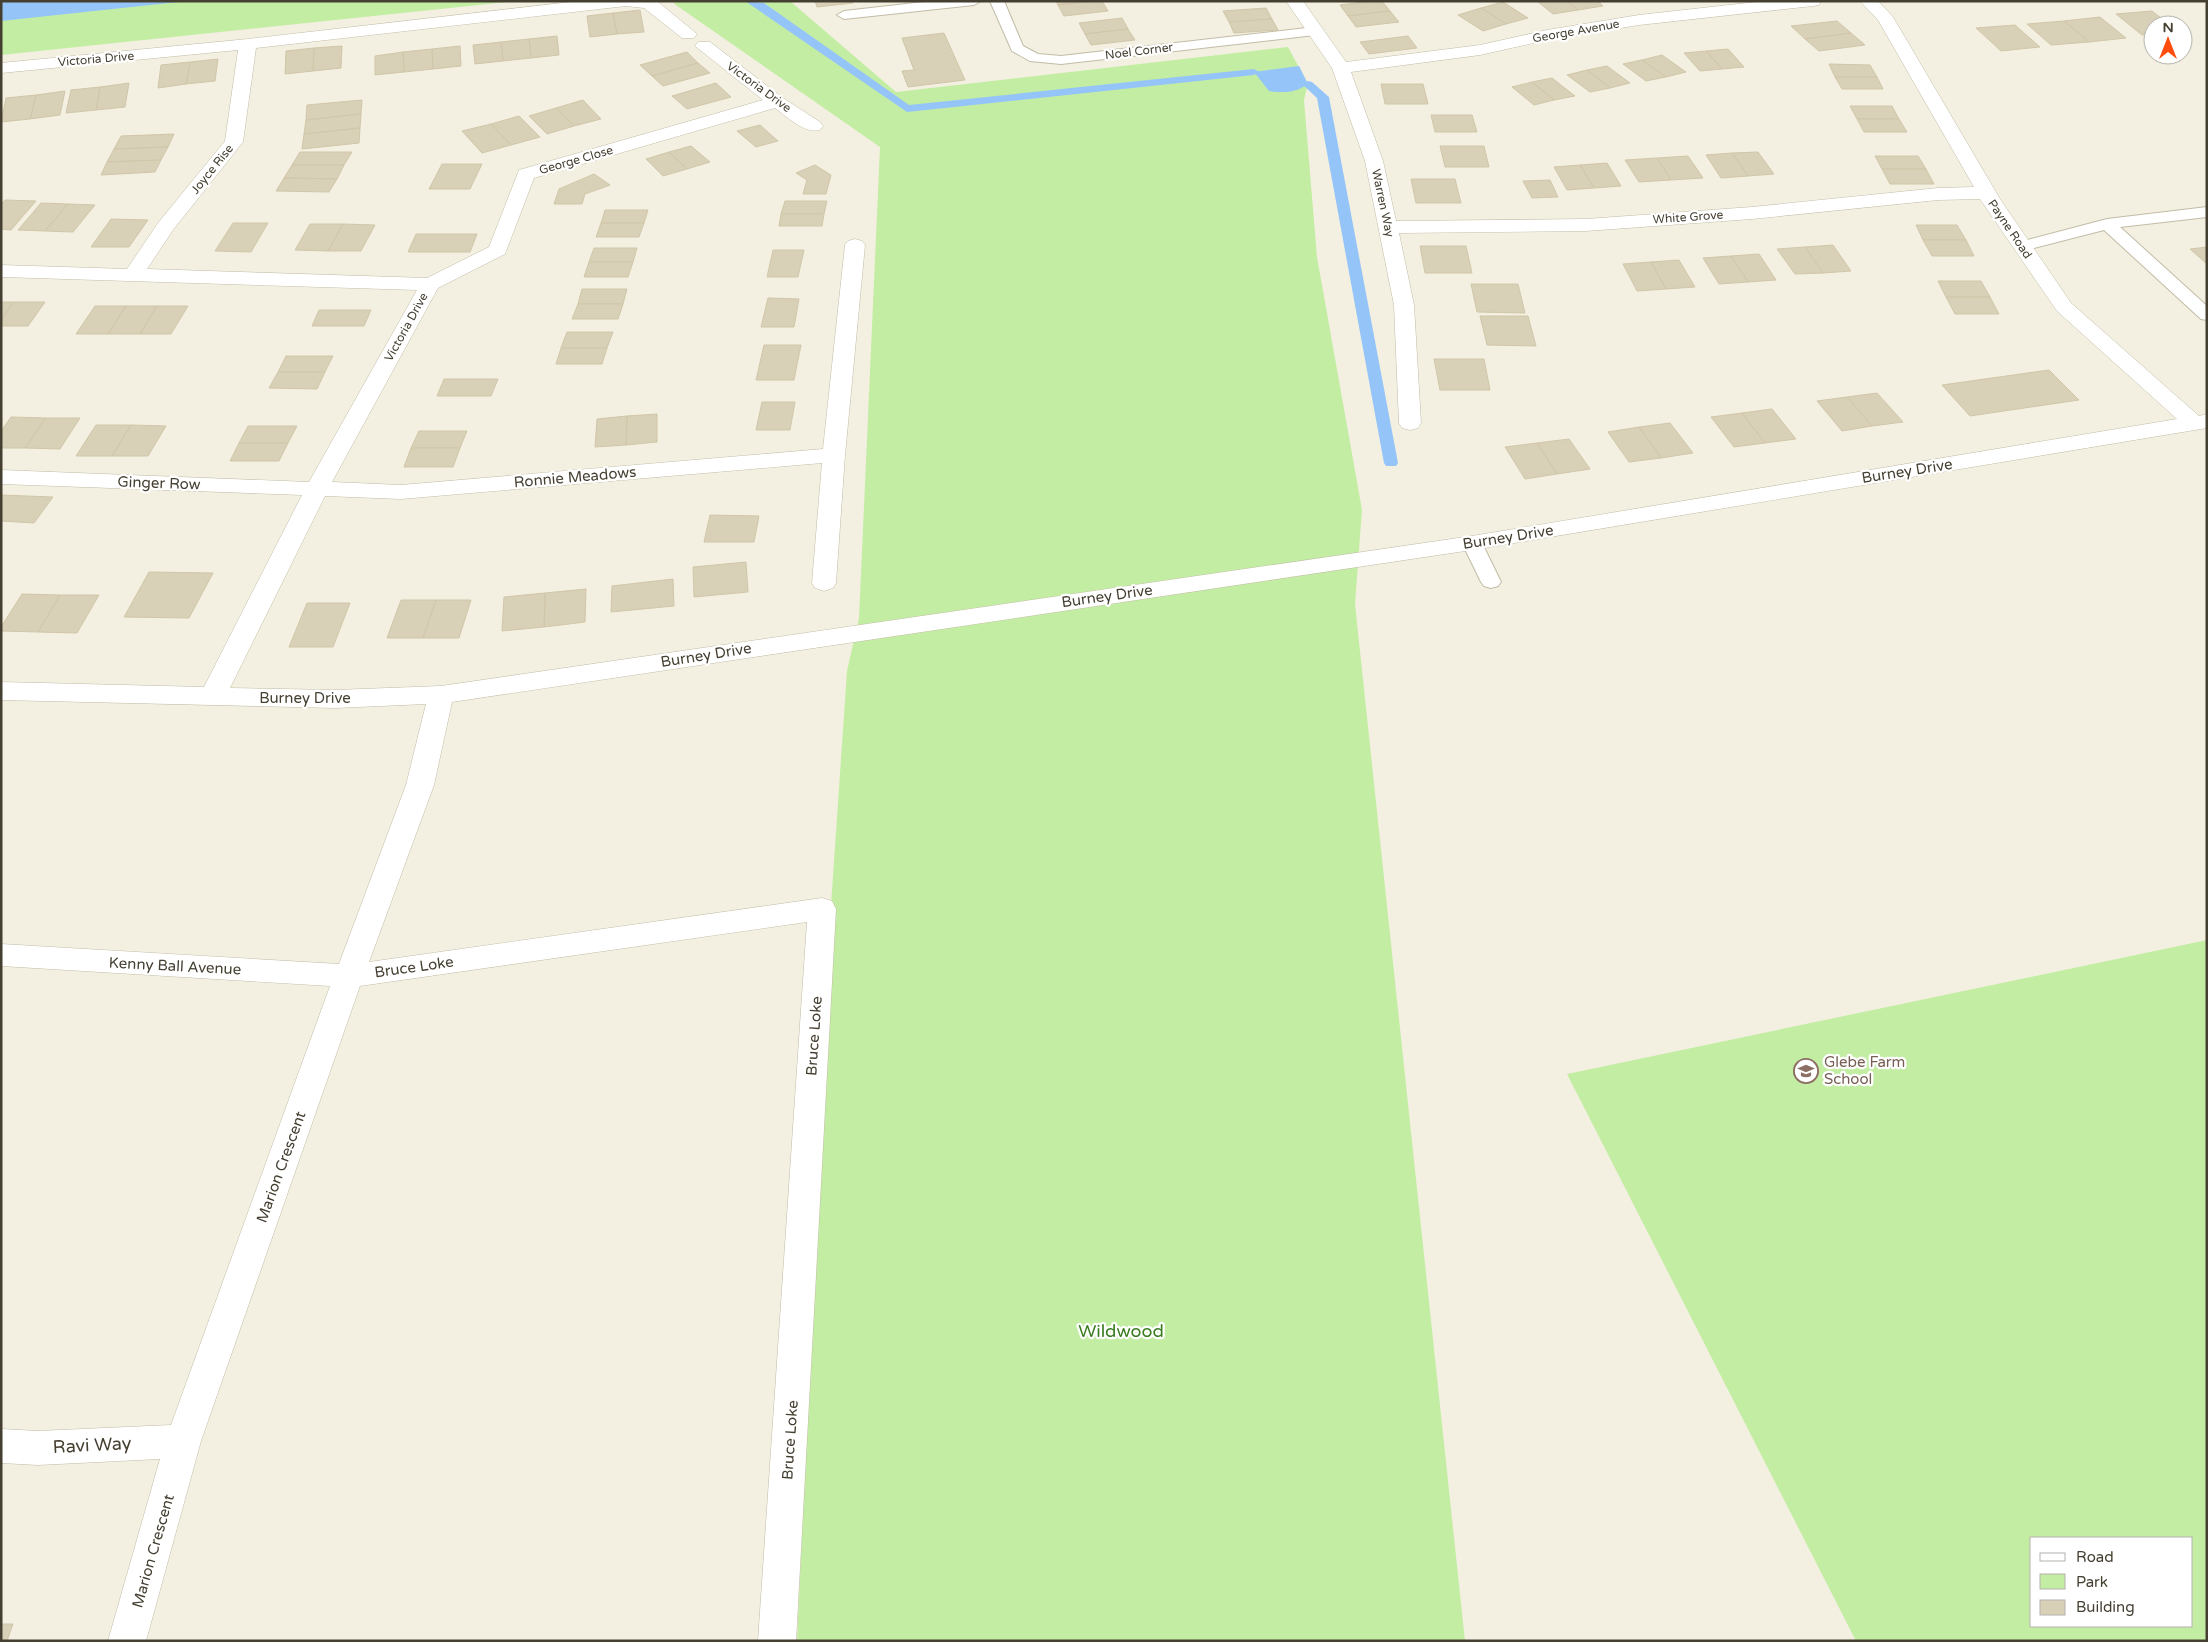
<svg xmlns="http://www.w3.org/2000/svg" width="2208" height="1642" viewBox="0 0 2208 1642" font-family="'Varela Round',sans-serif">
  <style>
    .green { fill: #c4eda4; fill-rule: evenodd }
    .water { fill: #95c5f8 }
    .lines { fill: none; stroke-linecap: round; stroke-linejoin: round }
    .stream { fill: #95c5f8; fill-rule: evenodd }
    .building { fill: #d9d0b8; stroke: #d1c6a8 }
    .service-casing { stroke: #c2bca6; stroke-width: 2 }
    .minor-casing { stroke: #c2bca6; stroke-width: 1 }
    .service { fill: #fff; fill-rule: evenodd }
    .minor { fill: #fff; fill-rule: evenodd }
    .labels { text-anchor: middle; stroke-width: 4.5; stroke-linejoin: round; paint-order: stroke }
    .far-street-label { font-size: 12px; fill: #453f31; stroke: #fff }
    .street-label { font-size: 15px; fill: #453f31; stroke: #fff }
    .education-label { font-size: 15px; fill: #785e54; stroke: #fff; text-anchor: start }
    .near-park-label { font-size: 18px; fill: #387c1f; stroke: #fff }
    .near-street-label { font-size: 18px; fill: #453f31; stroke: #fff }
  </style>
  <rect width="100%" height="100%" fill="#f3f0e1"/>
  <g class="green">
    <polygon points="1,1 518,1 1,55"/>
    <polygon points="683,1 790,1 896,92 1288,47 1308,84 1304,100 1317,257 1362,510 1355,604 1465,1641 797,1641 831,905 847,671 859,618 880,147 673,3"/>
    <path d="M 2207,940 L 2207,1641 L 1856,1641 L 1567,1074 ZM 2032,1538 L 2192,1538 L 2192,1626 L 2032,1626 Z"/>
  </g>
  <g class="water">
    <polygon points="1,1 188,1 1,21"/>
    <path d="M 1299,66 L 1308,84 C 1296,93 1283,93 1269,91 L 1254,72 Z"/>
  </g>
  <g class="lines">
    <g class="stream">
      <polygon points="745,1 764,3 909,105 1254,69 1260,72 1254,75 907,112"/>
      <polygon points="1308,81 1312,82 1329,97 1398,463 1396,466 1386,466 1384,463 1317,98 1302,84"/>
    </g>
  </g>
  <g class="building">
    <polygon points="815,1 852,1 853,3 817,7"/>
    <polygon points="1056,1 1093,1 1058,5"/>
    <polygon points="1093,1 1102,1 1108,11 1064,16 1058,5"/>
    <polygon points="1371,1 1382,1 1390,11 1348,16 1340,5"/>
    <polygon points="1537,1 1567,1 1578,10 1553,14"/>
    <polygon points="1567,1 1598,1 1603,6 1578,10"/>
    <polygon points="1503,2 1528,18 1506,24 1481,8"/>
    <polygon points="1266,8 1272,19 1229,22 1223,11"/>
    <polygon points="1481,8 1506,24 1483,31 1458,15"/>
    <polygon points="640,10 644,32 617,34 613,13"/>
    <polygon points="1390,11 1399,22 1356,27 1348,16"/>
    <polygon points="2152,11 2170,25 2153,25 2153,34 2142,35 2116,14"/>
    <polygon points="613,13 617,34 590,37 587,16"/>
    <polygon points="2100,17 2126,38 2089,42 2064,21"/>
    <polygon points="1122,18 1128,29 1085,34 1079,23"/>
    <polygon points="1272,19 1278,30 1234,33 1229,22"/>
    <polygon points="1837,21 1851,33 1805,39 1791,26"/>
    <polygon points="2064,21 2089,42 2051,45 2027,24"/>
    <polygon points="2015,25 2040,47 2001,51 1976,28"/>
    <polygon points="1128,29 1135,40 1091,45 1085,34"/>
    <polygon points="944,33 965,80 908,87 902,71 914,70 902,38"/>
    <polygon points="1851,33 1865,45 1819,51 1805,39"/>
    <polygon points="557,36 559,55 531,58 529,39"/>
    <polygon points="1408,36 1417,48 1369,54 1360,42"/>
    <polygon points="529,39 531,58 503,61 501,42"/>
    <polygon points="501,42 503,61 475,64 473,45"/>
    <polygon points="342,46 341,68 313,71 314,48"/>
    <polygon points="460,46 461,66 433,69 432,49"/>
    <polygon points="314,48 313,71 285,74 286,51"/>
    <polygon points="432,49 433,69 404,72 403,52"/>
    <polygon points="1728,49 1744,67 1722,69 1706,51"/>
    <polygon points="1706,51 1722,69 1700,71 1684,53"/>
    <polygon points="403,52 404,72 375,75 375,56"/>
    <polygon points="687,52 698,63 652,76 640,65"/>
    <polygon points="1662,55 1686,72 1666,77 1642,60"/>
    <polygon points="218,59 215,81 186,84 190,62"/>
    <polygon points="1642,60 1666,77 1646,81 1623,64"/>
    <polygon points="190,62 186,84 158,88 161,65"/>
    <polygon points="698,63 710,73 663,86 652,76"/>
    <polygon points="1829,64 1870,65 1877,77 1835,77"/>
    <polygon points="1607,66 1630,83 1610,88 1587,70"/>
    <polygon points="1587,70 1610,88 1590,92 1567,75"/>
    <polygon points="1835,77 1877,77 1883,89 1842,89"/>
    <polygon points="1552,78 1575,96 1554,100 1532,82"/>
    <polygon points="1532,82 1554,100 1534,105 1512,87"/>
    <polygon points="129,83 125,107 96,110 100,87"/>
    <polygon points="716,83 731,97 687,109 672,96"/>
    <polygon points="1381,84 1423,84 1428,104 1385,104"/>
    <polygon points="100,87 96,110 66,113 71,90"/>
    <polygon points="65,91 60,115 30,119 36,95"/>
    <polygon points="36,95 30,119 1,122 6,98"/>
    <polygon points="362,100 361,114 306,120 307,105"/>
    <polygon points="583,100 601,119 574,126 556,108"/>
    <polygon points="1850,106 1892,106 1899,119 1857,119"/>
    <polygon points="556,108 574,126 547,134 529,116"/>
    <polygon points="361,114 360,128 304,134 306,120"/>
    <polygon points="1431,115 1472,115 1477,132 1435,132"/>
    <polygon points="519,116 540,137 511,145 491,124"/>
    <polygon points="1857,119 1899,119 1907,132 1864,132"/>
    <polygon points="491,124 511,145 482,153 462,131"/>
    <polygon points="760,125 778,141 756,147 737,131"/>
    <polygon points="360,128 359,143 302,149 304,134"/>
    <polygon points="174,134 168,147 114,149 121,136"/>
    <polygon points="691,146 710,162 687,169 669,152"/>
    <polygon points="1440,146 1484,146 1489,167 1445,167"/>
    <polygon points="168,147 161,160 107,162 114,149"/>
    <polygon points="300,152 352,152 344,165 292,165"/>
    <polygon points="669,152 687,169 663,176 646,159"/>
    <polygon points="1758,152 1774,174 1748,176 1732,153"/>
    <polygon points="1732,153 1748,176 1721,178 1706,155"/>
    <polygon points="1688,156 1703,178 1671,180 1657,158"/>
    <polygon points="1875,156 1918,156 1926,169 1882,169"/>
    <polygon points="1657,158 1671,180 1639,182 1625,160"/>
    <polygon points="161,160 155,172 101,175 107,162"/>
    <polygon points="1607,163 1621,186 1594,188 1580,165"/>
    <polygon points="442,164 482,164 470,189 429,189"/>
    <polygon points="292,165 344,165 337,179 284,178"/>
    <polygon points="815,165 831,175 826,194 803,194 807,180 796,173"/>
    <polygon points="1580,165 1594,188 1567,190 1554,167"/>
    <polygon points="1882,169 1926,169 1934,184 1890,184"/>
    <polygon points="594,174 610,185 585,194 582,204 554,204 559,189"/>
    <polygon points="284,178 337,179 329,192 276,191"/>
    <polygon points="1411,179 1455,179 1461,203 1416,203"/>
    <polygon points="1550,180 1558,197 1532,198 1523,181"/>
    <polygon points="5,200 36,201 11,230 1,229 1,204"/>
    <polygon points="785,201 827,201 824,214 781,214"/>
    <polygon points="41,203 68,204 45,231 18,230"/>
    <polygon points="68,204 95,205 73,232 45,231"/>
    <polygon points="605,210 648,210 644,223 601,223"/>
    <polygon points="781,214 824,214 822,226 779,226"/>
    <polygon points="111,219 148,220 129,247 91,247"/>
    <polygon points="233,223 268,223 251,252 215,251"/>
    <polygon points="601,223 644,223 639,237 596,237"/>
    <polygon points="310,224 343,224 328,251 295,250"/>
    <polygon points="343,224 375,225 361,251 328,251"/>
    <polygon points="1916,225 1957,225 1966,240 1923,240"/>
    <polygon points="416,234 477,234 470,252 408,252"/>
    <polygon points="1923,240 1966,240 1974,256 1932,256"/>
    <polygon points="1833,245 1851,271 1823,273 1805,247"/>
    <polygon points="1420,246 1466,246 1472,273 1425,273"/>
    <polygon points="1805,247 1823,273 1795,274 1777,249"/>
    <polygon points="2207,247 2207,264 2190,249"/>
    <polygon points="594,248 637,248 633,262 589,262"/>
    <polygon points="773,250 804,250 798,277 767,277"/>
    <polygon points="1759,254 1776,280 1748,282 1731,256"/>
    <polygon points="1731,256 1748,282 1719,284 1703,258"/>
    <polygon points="1679,260 1695,287 1666,289 1651,262"/>
    <polygon points="589,262 633,262 628,277 584,277"/>
    <polygon points="1651,262 1666,289 1637,291 1623,264"/>
    <polygon points="1938,281 1981,281 1990,297 1946,297"/>
    <polygon points="1471,284 1518,284 1525,313 1477,312"/>
    <polygon points="582,289 627,289 623,304 578,304"/>
    <polygon points="1946,297 1990,297 1999,314 1955,314"/>
    <polygon points="768,298 799,299 794,327 761,327"/>
    <polygon points="1,302 14,302 1,320"/>
    <polygon points="14,302 45,302 28,326 1,326 1,320"/>
    <polygon points="578,304 623,304 618,319 572,319"/>
    <polygon points="95,306 126,306 108,334 76,334"/>
    <polygon points="126,306 157,306 140,334 108,334"/>
    <polygon points="157,306 188,306 171,334 140,334"/>
    <polygon points="319,310 371,310 364,326 312,326"/>
    <polygon points="1480,316 1528,316 1536,346 1487,345"/>
    <polygon points="567,332 613,332 607,348 561,348"/>
    <polygon points="764,345 801,345 794,380 756,380"/>
    <polygon points="561,348 607,348 602,364 556,364"/>
    <polygon points="286,356 333,356 325,372 278,372"/>
    <polygon points="1434,359 1484,359 1490,390 1440,390"/>
    <polygon points="2049,370 2079,400 1970,416 1942,385"/>
    <polygon points="278,372 325,372 317,389 269,388"/>
    <polygon points="444,379 498,379 491,396 437,396"/>
    <polygon points="1877,393 1903,422 1872,426 1847,397"/>
    <polygon points="1847,397 1872,426 1842,431 1817,401"/>
    <polygon points="762,402 795,402 790,430 756,430"/>
    <polygon points="1772,409 1796,439 1765,443 1742,413"/>
    <polygon points="1742,413 1765,443 1734,447 1711,417"/>
    <polygon points="657,414 657,442 626,445 627,416"/>
    <polygon points="627,416 626,445 595,447 597,419"/>
    <polygon points="11,417 46,418 25,448 1,448 1,431"/>
    <polygon points="46,418 80,418 60,449 25,448"/>
    <polygon points="1670,423 1693,453 1661,458 1639,427"/>
    <polygon points="96,425 131,425 112,456 76,456"/>
    <polygon points="131,425 166,426 148,456 112,456"/>
    <polygon points="248,426 297,426 288,443 239,443"/>
    <polygon points="1639,427 1661,458 1629,462 1608,432"/>
    <polygon points="419,431 467,431 460,448 411,448"/>
    <polygon points="1569,439 1590,469 1557,474 1537,443"/>
    <polygon points="239,443 288,443 279,461 230,461"/>
    <polygon points="1537,443 1557,474 1525,479 1505,447"/>
    <polygon points="411,448 460,448 453,467 404,467"/>
    <polygon points="1,495 53,497 34,523 1,521"/>
    <polygon points="710,515 759,516 754,542 704,542"/>
    <polygon points="746,562 748,592 694,597 693,567"/>
    <polygon points="149,572 213,573 189,618 124,617"/>
    <polygon points="673,579 674,606 611,612 612,586"/>
    <polygon points="586,589 585,622 544,627 545,593"/>
    <polygon points="545,593 544,627 502,631 504,597"/>
    <polygon points="22,594 60,595 38,632 1,631 1,627"/>
    <polygon points="60,595 99,595 77,633 38,632"/>
    <polygon points="401,600 436,600 423,638 387,638"/>
    <polygon points="436,600 471,600 459,638 423,638"/>
    <polygon points="307,603 350,603 333,647 289,647"/>
    <polygon points="1,1624 13,1624 7,1641 1,1641"/>
  </g>
  <g class="lines">
    <defs>
      <g id="service">
        <polygon points="933,1 981,1 974,5 844,19 837,15 844,11"/>
        <polygon points="990,1 1004,1 1023,46 1038,54 1061,56 1315,27 1322,31 1315,35 1061,64 1030,61 1012,51"/>
        <polygon points="2207,207 2207,217 2120,227 2207,306 2207,320 2201,319 2104,230 2022,251 2016,249 2014,246 2016,243 2107,219"/>
        <polygon points="1472,537 1479,539 1482,543 1501,582 1498,586 1491,588 1484,586 1481,582 1462,543 1465,539"/>
      </g>
      <path id="minor" d="M 579,1 L 657,1 L 697,34 L 694,38 L 682,38 L 644,8 L 626,6 L 256,48 L 243,142 L 173,230 L 147,269 L 427,278 L 489,247 L 519,170 L 763,100 L 695,46 L 698,42 L 710,42 L 783,98 L 820,122 L 823,126 L 820,130 C 805,134 787,117 775,108 L 534,178 L 505,254 L 438,288 L 332,482 L 401,485 L 823,449 L 845,245 L 848,241 L 855,239 L 862,241 L 865,245 L 845,455 L 836,583 L 833,588 L 824,591 L 815,588 L 812,583 L 822,463 L 401,499 L 325,496 L 230,688 L 335,690 L 441,686 L 1472,536 L 2177,419 L 2057,311 L 1980,199 L 1938,200 L 1752,219 L 1586,231 L 1399,233 L 1414,305 L 1421,423 L 1418,428 L 1410,430 L 1402,428 L 1399,423 L 1394,305 L 1365,161 L 1332,68 L 1286,1 L 1303,1 L 1346,62 L 1480,45 L 1547,30 L 1639,15 L 1765,1 L 1821,1 L 1819,5 L 1813,6 L 1639,25 L 1547,40 L 1480,55 L 1351,72 L 1383,161 L 1396,221 L 1586,219 L 1752,207 L 1938,188 L 1974,187 L 1878,20 L 1860,1 L 1878,1 L 1893,17 L 2000,199 L 2071,303 L 2199,416 L 2207,414 L 2207,428 L 1472,550 L 452,702 L 434,785 L 369,962 L 822,898 L 832,901 L 836,909 L 796,1641 L 758,1641 L 807,922 L 360,986 L 201,1441 L 146,1641 L 108,1641 L 160,1459 L 38,1465 L 1,1463 L 1,1429 L 38,1431 L 171,1425 L 330,986 L 1,966 L 1,944 L 339,964 L 406,785 L 426,704 L 335,708 L 1,700 L 1,682 L 204,687 L 302,495 L 1,484 L 1,470 L 309,482 L 417,290 L 1,277 L 1,265 L 127,269 L 158,223 L 225,141 L 238,50 L 1,73 L 1,63 L 248,39 Z"/>
    </defs>
    <use href="#service" class="service-casing"/>
    <use href="#minor" class="minor-casing"/>
    <use href="#service" class="service"/>
    <use href="#minor" class="minor"/>
  </g>
  <defs>
    <symbol id="school-ring" viewBox="-11 -11 22 22"><circle r="9.5" fill="#fff" stroke="#8d6e63" stroke-width="1.5"/><path d="M0-5L7-2L0 1L-7-2ZM-4 1L0 2.5L4 1V4Q0 6-4 4Z" fill="#8d6e63"/></symbol>
  </defs>
  <g fill-rule="evenodd">
    <use href="#school-ring" x="1792" y="1057" width="28" height="28"/>
  </g>
  <g class="labels">
    <g class="far-street-label">
      <text transform="translate(1576 31) rotate(-10)" y="4">George Avenue</text>
      <text transform="translate(1139 51) rotate(-7)" y="4">Noel Corner</text>
      <text transform="translate(96 59) rotate(-5)" y="4">Victoria Drive</text>
      <text transform="translate(759 87) rotate(36)" y="4">Victoria Drive</text>
      <text transform="translate(576 160) rotate(-16)" y="4">George Close</text>
      <text transform="translate(212 169) rotate(-51)" y="4">Joyce Rise</text>
      <text transform="translate(1383 203) rotate(78)" y="4">Warren Way</text>
      <text transform="translate(1688 217) rotate(-4)" y="4">White Grove</text>
      <text transform="translate(2010 229) rotate(56)" y="4">Payne Road</text>
      <text transform="translate(406 327) rotate(-61)" y="4">Victoria Drive</text>
    </g>
    <g class="street-label">
      <text transform="translate(1907 471) rotate(-9)" y="5">Burney Drive</text>
      <text transform="translate(575 477) rotate(-5)" y="5">Ronnie Meadows</text>
      <text transform="translate(159 483) rotate(2)" y="5">Ginger Row</text>
      <text transform="translate(1508 537) rotate(-9)" y="5">Burney Drive</text>
      <text transform="translate(1107 596) rotate(-8)" y="5">Burney Drive</text>
      <text transform="translate(706 655) rotate(-9)" y="5">Burney Drive</text>
      <text x="305" y="703">Burney Drive</text>
      <text transform="translate(175 966) rotate(3)" y="5">Kenny Ball Avenue</text>
      <text transform="translate(414 967) rotate(-8)" y="5">Bruce Loke</text>
      <text transform="translate(814 1036) rotate(-86)" y="5">Bruce Loke</text>
      <text transform="translate(281 1167) rotate(-70)" y="5">Marion Crescent</text>
      <text transform="translate(790 1440) rotate(-86)" y="5">Bruce Loke</text>
      <text transform="translate(153 1551) rotate(-74)" y="5">Marion Crescent</text>
    </g>
    <g class="education-label">
      <text x="1824" y="1067">Glebe Farm<tspan x="1824" dy="17">School</tspan></text>
    </g>
    <g class="near-park-label">
      <text x="1121" y="1337">Wildwood</text>
    </g>
    <g class="near-street-label">
      <text transform="translate(92 1445) rotate(-3)" y="6">Ravi Way</text>
    </g>
  </g>
  <rect width="2208" height="1642" fill="none" stroke="#453f31" stroke-width="5"/>
  <rect x="2030" y="1537" width="162" height="90" fill="#ffffff" stroke="#b5b2ad"/>
  <rect x="2040" y="1553" width="25" height="8" fill="#ffffff" stroke="#b5b2ad"/>
  <text x="2076" y="1562" font-size="15" fill="#453f31">Road</text>
  <rect x="2040" y="1574" width="25" height="15" fill="#c4eda4" stroke="#b5b2ad"/>
  <text x="2076" y="1587" font-size="15" fill="#453f31">Park</text>
  <rect x="2040" y="1600" width="25" height="15" fill="#d9d0b8" stroke="#b5b2ad"/>
  <text x="2076" y="1612" font-size="15" fill="#453f31">Building</text>
  <g transform="translate(2168 40)"><circle r="24" fill="#ffffff" stroke="#b5b2ad"/>
  <path d="M0-4L9 19L0 12L-9 19Z" fill="#ff4c0c"/>
  <text y="-8" font-size="14" font-weight="bold" text-anchor="middle" fill="#453f31">N</text>
  </g>
</svg>
